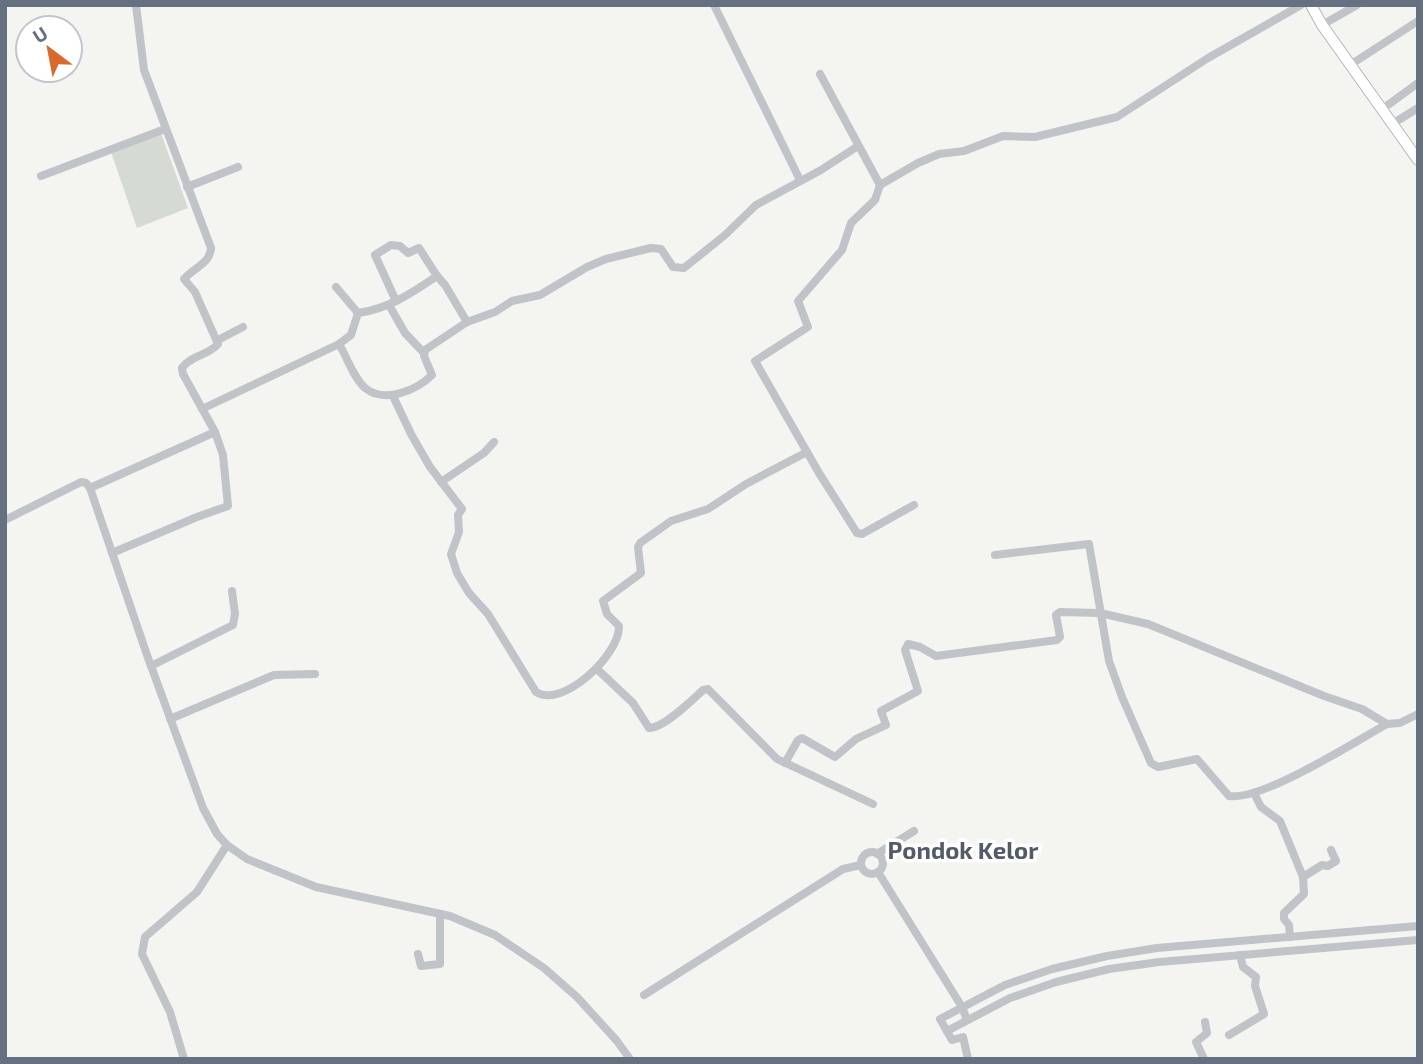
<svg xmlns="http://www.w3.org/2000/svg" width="1423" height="1064" viewBox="0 0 1423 1064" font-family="'Exo 2',sans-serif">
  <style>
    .green { fill: #d5dbd3 }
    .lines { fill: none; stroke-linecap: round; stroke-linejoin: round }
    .secondary-casing { stroke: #b3b6bb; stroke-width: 12 }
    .street { stroke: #c0c3c7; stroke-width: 8 }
    .secondary { stroke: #fff; stroke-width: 10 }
    .labels { text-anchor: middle; stroke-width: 7; stroke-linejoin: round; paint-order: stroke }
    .quarter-label { font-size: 24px; font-weight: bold; fill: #535b66; stroke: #fff }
  </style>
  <rect width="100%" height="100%" fill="#f4f5f1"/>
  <polygon class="green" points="161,133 188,208 137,228 111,152"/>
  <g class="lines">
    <defs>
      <polyline id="secondary" points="1311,5 1322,25 1418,160"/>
    </defs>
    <use href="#secondary" class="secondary-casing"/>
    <g class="street">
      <polyline points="714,5 800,180"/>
      <polyline points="1322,25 1357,5"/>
      <polyline points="1350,65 1418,21"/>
      <polyline points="820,74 880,185 918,163 939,154 964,151 1003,136 1035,137 1117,117 1208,58 1301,5"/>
      <polyline points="1381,110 1418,83"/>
      <polyline points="1392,124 1418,108"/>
      <polyline points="41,176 165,129"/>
      <polyline points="880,185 875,200 851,223 842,250 798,301 808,327 755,361 819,473 857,533 862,534 914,505"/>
      <polyline points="187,187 238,167"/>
      <polyline points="336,287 358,313"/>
      <polyline points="396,301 375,255 391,245 400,246 408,253 419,248 437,276"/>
      <polyline points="389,305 405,333 424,353"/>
      <polyline points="218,340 243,327"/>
      <path d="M 339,344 L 351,335 L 358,313 C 388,309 412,293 437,276 L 445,285 L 467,322"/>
      <path d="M 393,396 L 411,434 L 430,467 L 462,509 L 458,515 L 459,532 L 451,554 L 457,573 L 469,593 L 488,614 L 536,692 C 562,709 620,655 619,626 L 607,614 L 603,601 L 641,573 L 638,547 L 640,543 L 671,521 L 708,509 L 746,484 L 807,452"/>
      <path d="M 202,409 L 339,344 C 347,357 353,377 365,388 C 385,404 417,390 432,375 L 424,356 L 425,350 L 467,322 L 495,312 L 512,301 L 540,295 L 587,267 L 606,259 L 651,248 L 661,249 L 673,267 L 684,268 L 725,235 L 756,205 L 821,170 L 858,146"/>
      <polyline points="441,482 484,453 494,442"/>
      <path d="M 90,488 L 215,432 L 183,374 L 182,368 C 190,356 209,355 218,344 L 195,292 L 184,279 C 193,268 210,264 211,248 L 144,70 L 136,5"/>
      <polyline points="5,520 81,482 86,483 90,488 147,655 203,808 217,834 227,845 247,859 316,887 450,916 495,935 544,968 577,997 617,1041 630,1059"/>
      <polyline points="112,553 197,517 228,506 223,455 215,432"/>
      <path d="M 995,555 L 1089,544 L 1109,661 L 1122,697 L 1151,763 L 1158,767 L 1197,759 L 1229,796 C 1263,801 1354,742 1387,724"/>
      <polyline points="151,666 233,625 235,614 232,591"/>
      <path d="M 597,669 L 633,703 L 649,728 C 664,728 691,701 703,690 L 708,689 L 777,759 L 873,804"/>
      <polyline points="170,719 274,675 315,674"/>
      <polyline points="785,763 798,740 802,738 835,757 856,739 886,725 881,711 918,691 905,650 908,644 920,647 936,656 1057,640 1060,637 1056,615 1060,612 1100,613 1148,624 1324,696 1362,709 1387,724 1400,723 1418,714"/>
      <polyline points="1254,793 1261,807 1280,821 1303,877 1304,894 1284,913 1284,919 1289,925 1290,937"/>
      <circle cx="872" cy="863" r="11"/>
      <polyline points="877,854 914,831"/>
      <polyline points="878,872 962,1007 967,1020"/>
      <polyline points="1303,877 1322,865 1328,866 1336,861 1331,850"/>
      <polyline points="418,954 421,966 440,964 440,914"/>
      <polyline points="644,995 843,869 861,865"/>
      <polyline points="947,1031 1010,998 1056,982 1109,969 1159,962 1418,940"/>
      <polyline points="1229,1035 1264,1014 1255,986 1256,977 1243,967 1240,955"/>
      <polyline points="184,1059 170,1012 142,954 145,937 197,892 227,845"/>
      <polyline points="968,1059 963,1037 952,1040 940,1019 1005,985 1052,969 1107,956 1157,948 1418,926"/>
      <polyline points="1204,1059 1196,1042 1207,1033 1205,1022"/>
    </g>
    <use href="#secondary" class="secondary"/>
  </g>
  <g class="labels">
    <g class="quarter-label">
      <text x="963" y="859">Pondok Kelor</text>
    </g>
  </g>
  <rect width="1423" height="1064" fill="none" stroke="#657180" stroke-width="14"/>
  <g transform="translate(49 49) rotate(328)"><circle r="33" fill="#ffffff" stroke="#c1c6cc" stroke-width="2"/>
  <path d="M0-5L12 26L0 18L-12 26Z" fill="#d86a2e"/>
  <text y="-10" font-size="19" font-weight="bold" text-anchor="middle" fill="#657180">U</text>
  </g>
</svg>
